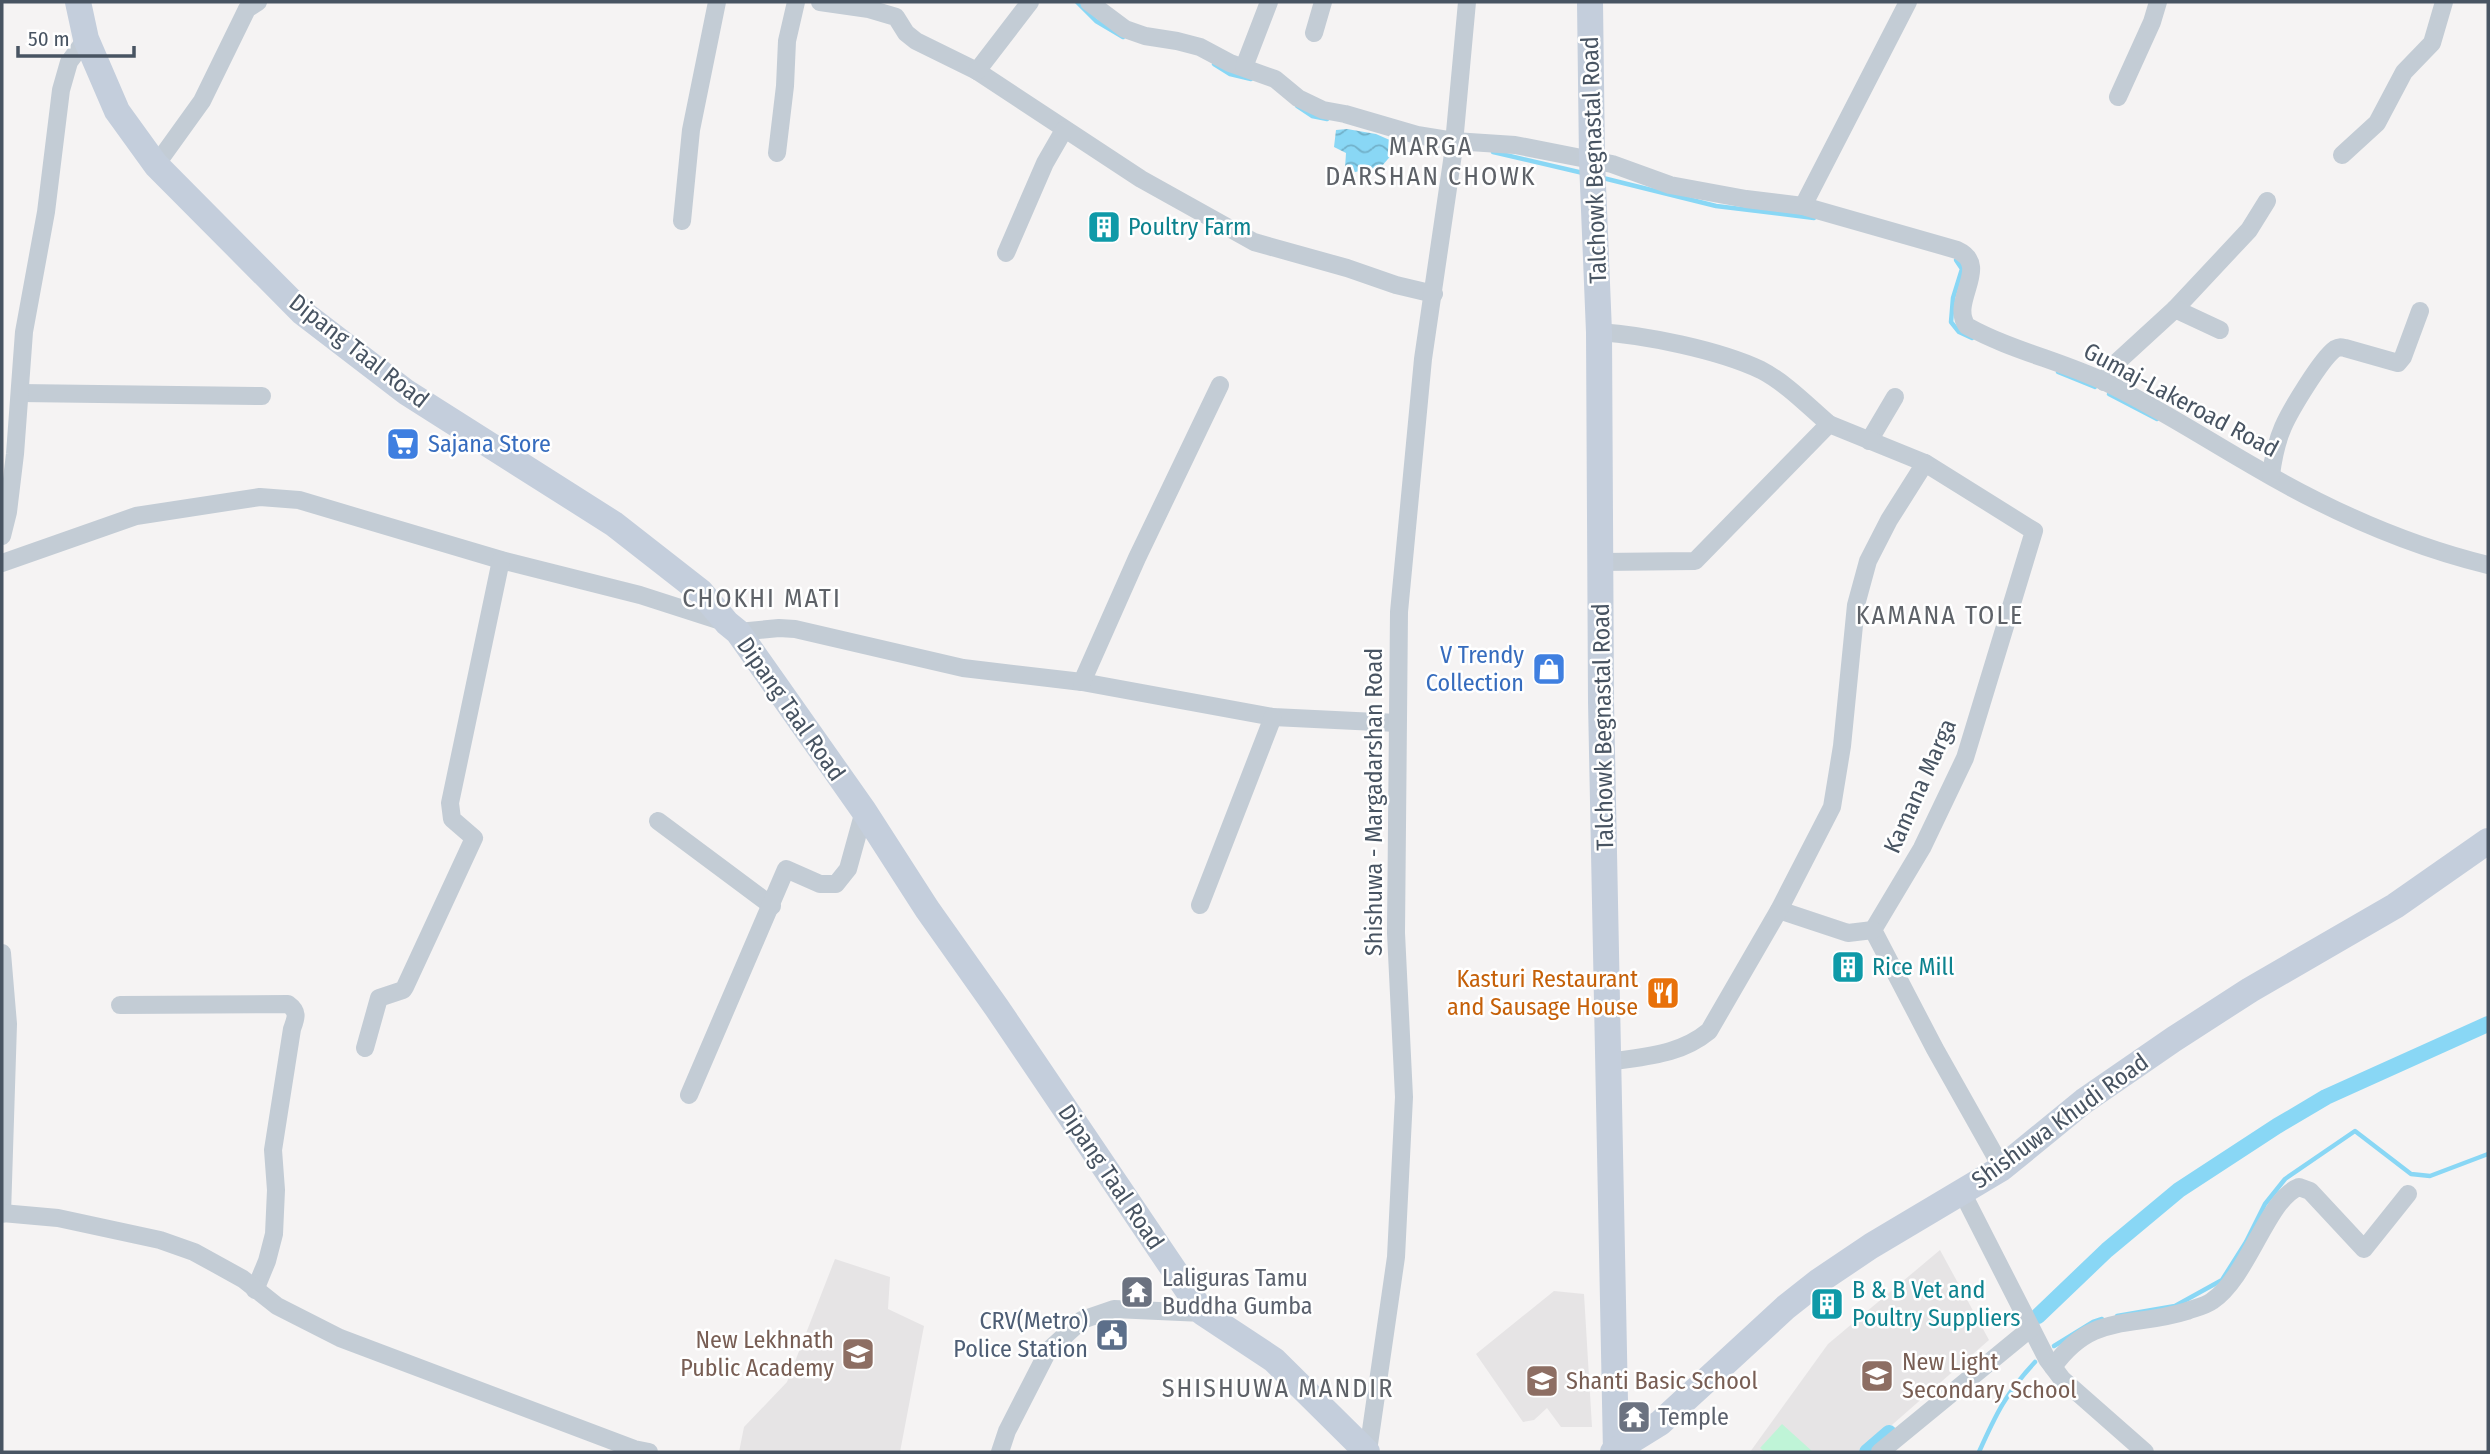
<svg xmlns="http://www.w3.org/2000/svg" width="2490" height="1454" viewBox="0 0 2490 1454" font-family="'Fira Sans Condensed',sans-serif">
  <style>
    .education { fill: #e6e4e5 }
    .park { fill: #bff4d7 }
    .water { fill: url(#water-waves) }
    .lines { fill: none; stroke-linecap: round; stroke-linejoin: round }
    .stream { stroke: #89d7f5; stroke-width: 4.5 }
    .canal { stroke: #89d7f5; stroke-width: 16 }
    .minor { stroke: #c3ccd5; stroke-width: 18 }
    .secondary { stroke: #c4cedc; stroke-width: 26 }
    .labels { text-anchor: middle; stroke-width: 5; stroke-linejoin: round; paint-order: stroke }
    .street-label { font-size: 24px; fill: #485462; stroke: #fff }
    .culture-label { font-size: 24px; fill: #0d838f; stroke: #fff; text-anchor: start }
    .shop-label { font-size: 24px; fill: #366cbe; stroke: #fff; text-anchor: start }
    .food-label { font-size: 24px; fill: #c56008; stroke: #fff; text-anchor: end }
    .worship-label { font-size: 24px; fill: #5b616d; stroke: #fff; text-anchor: start }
    .service-label { font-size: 24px; fill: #4e5e75; stroke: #fff; text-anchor: end }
    .education-label { font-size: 24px; fill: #785e54; stroke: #fff; text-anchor: start }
    .neighbourhood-label { font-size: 26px; letter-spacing: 2px; fill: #5e6268; stroke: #fff }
  </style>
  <defs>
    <pattern id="water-waves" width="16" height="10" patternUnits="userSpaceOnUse" patternTransform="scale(1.75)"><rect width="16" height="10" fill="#89d7f5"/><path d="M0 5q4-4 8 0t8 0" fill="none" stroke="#72b1ca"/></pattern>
  </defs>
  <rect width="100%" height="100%" fill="#f5f3f3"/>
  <g class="education">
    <polygon points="1940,1250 1989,1340 1861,1452 1750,1452 1828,1344"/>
    <polygon points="835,1259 890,1277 888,1309 924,1326 900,1452 739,1452 744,1427 787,1382"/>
    <polygon points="1554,1291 1584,1294 1592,1427 1561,1427 1547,1408 1534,1420 1523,1422 1476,1354"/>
  </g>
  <polygon class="park" points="1782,1424 1813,1452 1765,1452 1760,1448"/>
  <polygon class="water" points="1347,129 1376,134 1392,141 1394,152 1381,167 1350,173 1345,168 1346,153 1334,147 1336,130"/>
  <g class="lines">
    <g class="stream">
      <polyline points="1077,2 1096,21 1123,37"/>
      <polyline points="1214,64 1230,74 1251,79"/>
      <polyline points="1297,106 1312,116 1327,119"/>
      <polyline points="1493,152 1583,173"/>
      <polyline points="1603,178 1716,206 1814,218"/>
      <polyline points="1956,260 1962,269 1953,298 1951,322 1959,332 1972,338"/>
      <polyline points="2058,372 2095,387"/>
      <polyline points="2109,394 2157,419"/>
      <polyline points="2117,1316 2175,1306 2222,1280 2246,1242 2265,1204 2285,1179 2355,1131 2411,1174 2430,1176 2488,1154"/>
      <polyline points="2054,1346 2093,1322 2102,1319"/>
      <path d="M 1979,1452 C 1996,1414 2006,1393 2035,1362"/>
    </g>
    <g class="canal">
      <polyline points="2038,1316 2107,1250 2179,1190 2277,1126 2326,1097 2488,1024"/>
      <polyline points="1867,1452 1889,1433"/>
    </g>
    <g class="minor">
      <polyline points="820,2 869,9 896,17 906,33 916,41 977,71 1141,179 1254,242 1347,268 1396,285 1434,294"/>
      <path d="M 1089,2 L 1125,29 L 1145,36 L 1177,41 L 1200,47 L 1230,63 L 1275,79 L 1298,98 L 1323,110 L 1345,114 L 1417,135 L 1454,141 L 1515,145 L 1612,164 L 1670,185 L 1746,199 L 1803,206 L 1957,250 C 1992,266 1949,301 1967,326 C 2010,350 2061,361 2105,382 C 2157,407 2204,438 2253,466 C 2326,509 2406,545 2488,565"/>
      <polyline points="1314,33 1323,2"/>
      <polyline points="1244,67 1269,2"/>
      <polyline points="977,71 1030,2"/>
      <polyline points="2118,97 2152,22 2158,2"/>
      <polyline points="777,153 785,86 787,41 796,2"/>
      <polyline points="2342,155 2377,123 2404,72 2432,43 2444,2"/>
      <polyline points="156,165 202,101 247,9 258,2"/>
      <polyline points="1803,206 1908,2"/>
      <polyline points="682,221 691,130 717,2"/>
      <polyline points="1006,253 1045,163 1064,130"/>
      <polyline points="2175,309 2249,230 2267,201"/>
      <path d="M 1599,332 C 1645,335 1719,350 1761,370 C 1786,383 1808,406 1829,424"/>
      <polyline points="2104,382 2115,364 2175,309 2220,330"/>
      <polyline points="20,393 262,396"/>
      <polyline points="1869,441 1895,397"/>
      <path d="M 2271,475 C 2273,459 2276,443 2283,427 C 2290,411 2321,359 2335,349 C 2339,347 2340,347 2345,348 L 2398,363 L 2403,357 L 2420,311"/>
      <polyline points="2,536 8,512 15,454 24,332 46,212 61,90 69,62 86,39"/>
      <polyline points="1601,562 1695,561 1829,424 1925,463 2034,531 1965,758 1922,848 1873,930 1935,1049 2002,1168"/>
      <polyline points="2,563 136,516 260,497 299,500 501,560 640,595 727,623"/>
      <polyline points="738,632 779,628 795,629 963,668 1082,682 1273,717 1397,723"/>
      <polyline points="1082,682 1137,558 1220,385"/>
      <polyline points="658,821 772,906"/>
      <polyline points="1200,905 1273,717"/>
      <polyline points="1779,910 1848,933 1873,930"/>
      <polyline points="2,953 8,1024 2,1214"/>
      <path d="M 120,1005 L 288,1004 C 299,1012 296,1018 292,1029 L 273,1150 L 276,1190 L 274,1234 L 267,1261 L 255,1290"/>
      <polyline points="365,1048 379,998 403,990 405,987 474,838 452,819 450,803 501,560"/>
      <path d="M 1609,1062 C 1646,1056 1680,1055 1709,1031 L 1779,910 L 1832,807 L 1842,746 L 1856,605 L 1868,561 L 1889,520 L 1925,463"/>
      <polyline points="689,1095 786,869 820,884 836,884 848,869 864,811"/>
      <polyline points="1962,1192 2047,1359 2062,1379 2145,1452"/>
      <polyline points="2,1213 58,1218 160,1240 194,1252 243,1279 277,1306 340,1338 634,1449 649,1452"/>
      <path d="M 2053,1367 C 2093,1311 2131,1329 2187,1311 C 2195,1308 2205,1306 2212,1301 C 2249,1276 2267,1199 2299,1187 L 2310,1191 L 2364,1249 L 2408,1194"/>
      <polyline points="1368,1451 1396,1257 1404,1097 1396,933 1399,612 1423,359 1453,154 1467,2"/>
      <polyline points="1000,1452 1007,1431 1048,1351 1082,1320 1114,1309 1203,1313"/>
      <polyline points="1880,1452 2031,1328"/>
    </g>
    <g class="secondary">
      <polyline points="78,2 86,39 117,111 156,165 303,313 406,392 614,524 701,592 727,623 738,632 864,811 927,909 997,1008 1203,1313 1274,1360 1367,1452"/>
      <polyline points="1590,2 1592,161 1599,332 1601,702 1616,1452"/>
      <polyline points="1613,1452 1660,1423 1786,1307 1819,1281 1871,1246 2002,1168 2084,1101 2174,1039 2250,990 2395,906 2488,841"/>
    </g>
  </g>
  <defs>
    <symbol id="building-square" viewBox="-11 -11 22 22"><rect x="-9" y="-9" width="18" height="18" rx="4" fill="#0f9aa8" stroke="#fff"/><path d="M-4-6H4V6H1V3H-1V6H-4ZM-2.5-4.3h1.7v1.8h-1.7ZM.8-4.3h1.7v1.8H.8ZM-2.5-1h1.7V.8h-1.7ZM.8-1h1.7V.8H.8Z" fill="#fff"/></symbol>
    <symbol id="supermarket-square" viewBox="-11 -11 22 22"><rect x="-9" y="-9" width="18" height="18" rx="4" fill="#3f7fe0" stroke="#fff"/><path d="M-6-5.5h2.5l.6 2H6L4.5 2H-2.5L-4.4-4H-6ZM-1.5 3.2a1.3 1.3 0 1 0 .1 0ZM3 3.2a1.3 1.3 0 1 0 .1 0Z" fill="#fff"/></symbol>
    <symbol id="shop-square" viewBox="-11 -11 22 22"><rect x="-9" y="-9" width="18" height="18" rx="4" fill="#3f7fe0" stroke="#fff"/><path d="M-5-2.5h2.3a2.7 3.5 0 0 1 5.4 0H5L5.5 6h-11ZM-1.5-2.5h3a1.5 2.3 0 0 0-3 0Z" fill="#fff"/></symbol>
    <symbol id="restaurant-square" viewBox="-11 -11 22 22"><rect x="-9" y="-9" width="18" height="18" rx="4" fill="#e8710a" stroke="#fff"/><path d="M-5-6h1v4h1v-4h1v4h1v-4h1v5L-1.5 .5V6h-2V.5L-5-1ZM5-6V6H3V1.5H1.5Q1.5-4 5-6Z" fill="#fff"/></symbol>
    <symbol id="temple-square" viewBox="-11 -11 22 22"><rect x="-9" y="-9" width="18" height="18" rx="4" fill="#6b7280" stroke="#fff"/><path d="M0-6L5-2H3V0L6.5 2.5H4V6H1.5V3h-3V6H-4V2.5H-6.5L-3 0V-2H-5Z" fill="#fff"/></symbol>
    <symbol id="civic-square" viewBox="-11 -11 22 22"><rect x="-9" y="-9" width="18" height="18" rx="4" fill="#5c6f8a" stroke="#fff"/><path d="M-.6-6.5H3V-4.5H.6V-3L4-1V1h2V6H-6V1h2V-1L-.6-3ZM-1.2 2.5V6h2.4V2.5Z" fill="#fff"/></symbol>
    <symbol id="school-square" viewBox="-11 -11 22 22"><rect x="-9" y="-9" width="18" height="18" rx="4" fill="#8d6e63" stroke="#fff"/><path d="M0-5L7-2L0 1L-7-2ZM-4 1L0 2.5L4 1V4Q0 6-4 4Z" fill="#fff"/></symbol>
  </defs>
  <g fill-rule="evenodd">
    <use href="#building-square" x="1085" y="208" width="38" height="38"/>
    <use href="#supermarket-square" x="384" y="425" width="38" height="38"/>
    <use href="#shop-square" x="1530" y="650" width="38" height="38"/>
    <use href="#building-square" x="1829" y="948" width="38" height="38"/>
    <use href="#restaurant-square" x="1644" y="974" width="38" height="38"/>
    <use href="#temple-square" x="1118" y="1273" width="38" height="38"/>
    <use href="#building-square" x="1808" y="1285" width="38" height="38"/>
    <use href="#civic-square" x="1093" y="1316" width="38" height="38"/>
    <use href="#school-square" x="839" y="1335" width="38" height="38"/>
    <use href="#school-square" x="1858" y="1357" width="38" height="38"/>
    <use href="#school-square" x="1523" y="1362" width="38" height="38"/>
    <use href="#temple-square" x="1615" y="1398" width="38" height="38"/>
  </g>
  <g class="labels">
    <g class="street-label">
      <text transform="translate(1594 160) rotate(-92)" y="8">Talchowk Begnastal Road</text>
      <text transform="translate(359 351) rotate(38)" y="8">Dipang Taal Road</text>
      <text transform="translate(2181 400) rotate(28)" y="8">Gumaj-Lakeroad Road</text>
      <text transform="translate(791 709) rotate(55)" y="8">Dipang Taal Road</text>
      <text transform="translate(1603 727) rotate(-91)" y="8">Talchowk Begnastal Road</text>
      <text transform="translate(1920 786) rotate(-66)" y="8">Kamana Marga</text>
      <text transform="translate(1374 802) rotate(-90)" y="8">Shishuwa - Margadarshan Road</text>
      <text transform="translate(2060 1121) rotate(-36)" y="8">Shishuwa Khudi Road</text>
      <text transform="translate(1111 1177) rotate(56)" y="8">Dipang Taal Road</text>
    </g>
    <g class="culture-label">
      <text x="1128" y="235">Poultry Farm</text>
      <text x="1872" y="975">Rice Mill</text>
      <text x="1852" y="1298">B &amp; B Vet and<tspan x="1852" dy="28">Poultry Suppliers</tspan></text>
    </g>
    <g class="shop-label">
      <text x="428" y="452">Sajana Store</text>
      <text x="1524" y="663" text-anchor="end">V Trendy<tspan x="1524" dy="28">Collection</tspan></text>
    </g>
    <g class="food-label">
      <text x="1638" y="987">Kasturi Restaurant<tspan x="1638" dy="28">and Sausage House</tspan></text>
    </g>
    <g class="worship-label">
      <text x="1162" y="1286">Laliguras Tamu<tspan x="1162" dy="28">Buddha Gumba</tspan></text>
      <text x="1658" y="1425">Temple</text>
    </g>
    <g class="service-label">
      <text x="1088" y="1329">CRV(Metro)<tspan x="1088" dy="28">Police Station</tspan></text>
    </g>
    <g class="education-label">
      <text x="834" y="1348" text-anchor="end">New Lekhnath<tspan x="834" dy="28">Public Academy</tspan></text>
      <text x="1902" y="1370">New Light<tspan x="1902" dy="28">Secondary School</tspan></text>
      <text x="1566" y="1389">Shanti Basic School</text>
    </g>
    <g class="neighbourhood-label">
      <text x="1431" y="155">MARGA<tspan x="1431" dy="30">DARSHAN CHOWK</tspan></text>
      <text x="762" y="607">CHOKHI MATI</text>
      <text x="1940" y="624">KAMANA TOLE</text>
      <text x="1278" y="1397">SHISHUWA MANDIR</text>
    </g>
  </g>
  <rect width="2490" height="1454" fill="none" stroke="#485462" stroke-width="7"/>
  <path d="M18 46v10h116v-10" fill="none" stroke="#485462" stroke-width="3.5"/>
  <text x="28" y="46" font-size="21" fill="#485462" stroke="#ffffff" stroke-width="5" paint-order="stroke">50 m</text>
</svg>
